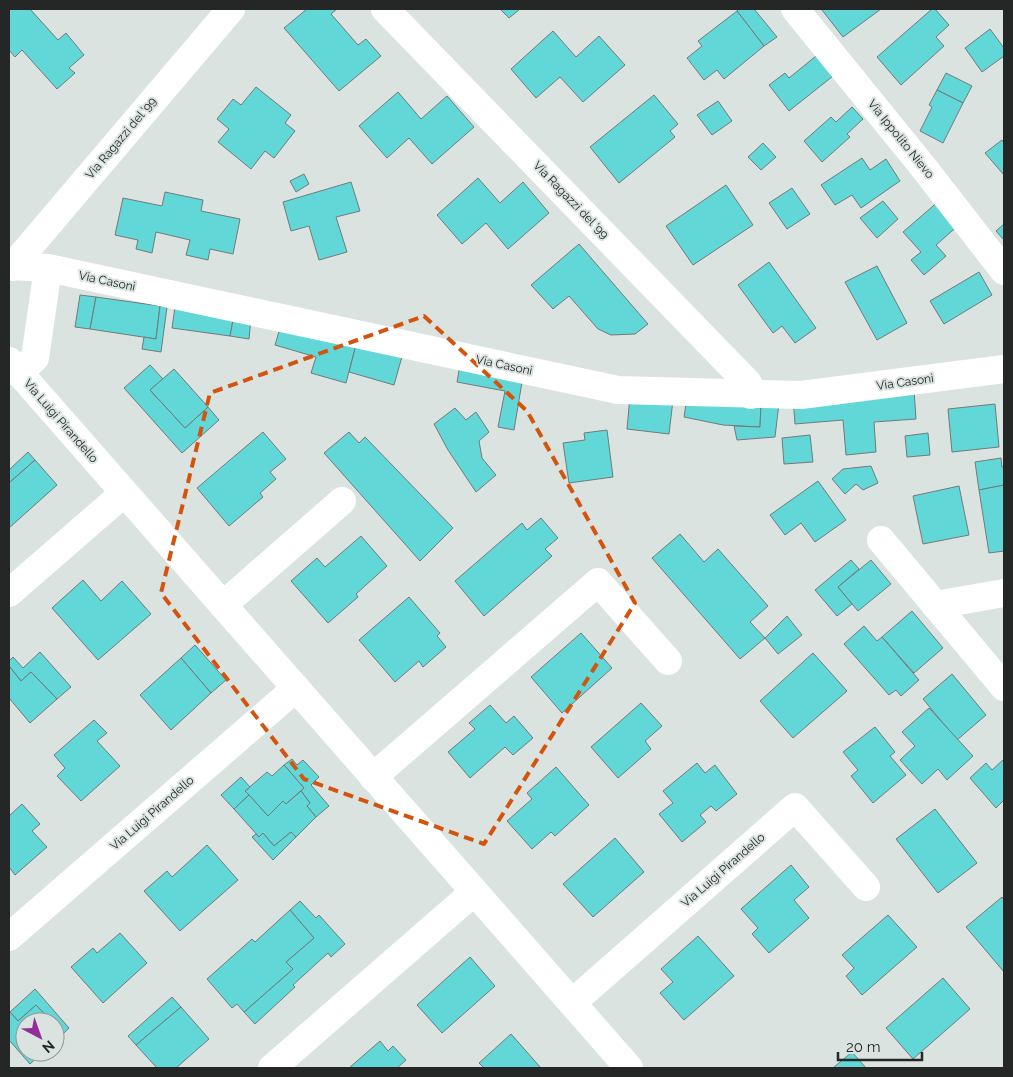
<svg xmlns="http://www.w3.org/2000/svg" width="1013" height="1077" viewBox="0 0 1013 1077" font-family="Raleway,sans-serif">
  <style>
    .building { fill: #61d7d8; stroke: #717b7b }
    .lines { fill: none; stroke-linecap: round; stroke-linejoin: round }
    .minor { stroke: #fff; stroke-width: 28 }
    .marked { fill: none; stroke: #d4540e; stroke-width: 4; stroke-dasharray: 10 6; stroke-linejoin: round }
    .labels { text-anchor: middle; stroke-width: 4; stroke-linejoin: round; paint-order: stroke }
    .street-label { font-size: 12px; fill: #242725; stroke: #dae3df }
  </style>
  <rect width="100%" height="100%" fill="#dae3df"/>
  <g class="building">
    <polygon points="9,9 30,9 58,40 66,33 84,55 69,68 75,73 57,89 22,50 15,57 9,50"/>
    <polygon points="307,9 337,9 331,14 358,45 366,39 381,56 339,91 284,28"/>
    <polygon points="500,9 520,9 509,18"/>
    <polygon points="739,9 754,9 777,37 764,46 737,11"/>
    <polygon points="824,9 881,9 843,37 822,10"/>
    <polygon points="932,9 935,9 949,25 936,37 944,46 901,85 877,57"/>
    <polygon points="737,11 764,46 724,79 717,70 704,80 687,58 702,46 698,41"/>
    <polygon points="990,29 1004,48 1004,56 982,72 965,48"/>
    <polygon points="553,31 576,57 599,36 625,65 583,102 560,77 536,98 511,69"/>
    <polygon points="816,56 833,76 789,111 769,85 785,73 789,78"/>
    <polygon points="946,73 972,86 963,103 937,90"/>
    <polygon points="256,87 291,115 285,123 295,131 274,158 265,151 251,169 218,142 229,129 217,119 233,99 241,105"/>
    <polygon points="937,90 963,103 943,143 920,131 932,107 929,105"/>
    <polygon points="398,92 421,119 447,96 474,127 432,164 409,138 387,158 359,126"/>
    <polygon points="654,95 678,124 670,131 675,137 619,183 590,147"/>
    <polygon points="718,101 732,121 712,135 697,115"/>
    <polygon points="852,107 863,119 847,134 850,137 822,162 804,141 831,117 836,122"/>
    <polygon points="1002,140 1004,143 1004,175 985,153"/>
    <polygon points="763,143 776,157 761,170 748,157"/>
    <polygon points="862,158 870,170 886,159 900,181 861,208 852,195 835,205 821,185"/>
    <polygon points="304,174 309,184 296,192 290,181"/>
    <polygon points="478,178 500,203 523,182 549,213 508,249 486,223 462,244 437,215"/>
    <polygon points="351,182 360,211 336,217 347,252 319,260 309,226 291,231 283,202"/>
    <polygon points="726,185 753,225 693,265 666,226"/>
    <polygon points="792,188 810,214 787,229 769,203"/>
    <polygon points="165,192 203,200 201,211 240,219 233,254 210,249 208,260 186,255 190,240 156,232 152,253 136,249 138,240 115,235 123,198 162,206"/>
    <polygon points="940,200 960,224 936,245 946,256 924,275 911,260 921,252 903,232"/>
    <polygon points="883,201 898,219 877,238 860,218"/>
    <polygon points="1004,224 1004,240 996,231"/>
    <polygon points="579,244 648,324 635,334 611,335 598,329 569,296 553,309 531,285"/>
    <polygon points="769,262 816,328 795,343 782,326 773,333 738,285"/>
    <polygon points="877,266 907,323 877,340 845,282"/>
    <polygon points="979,272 992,295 944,324 930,301"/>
    <polygon points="80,295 96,297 90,329 75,327"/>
    <polygon points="96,297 160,306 156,339 90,329"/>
    <polygon points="160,306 167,307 161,352 142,349 144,337 156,339"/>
    <polygon points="175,307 234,315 230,336 172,328"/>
    <polygon points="234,315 251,318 249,339 230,336"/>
    <polygon points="280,328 357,341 346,383 311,373 316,357 275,345"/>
    <polygon points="357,341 403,353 394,385 349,372"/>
    <polygon points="150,365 163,379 150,390 185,428 208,407 219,420 182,453 124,388"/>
    <polygon points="460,365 523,376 514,430 498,427 505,391 457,382"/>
    <polygon points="174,369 208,407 185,428 150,390"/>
    <polygon points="914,390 916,419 874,422 876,452 846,455 843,420 795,424 793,398"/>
    <polygon points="630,396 673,400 669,434 627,429"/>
    <polygon points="687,397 761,404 760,427 723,425 684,417"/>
    <polygon points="779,403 775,437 737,440 734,426 760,427 761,404"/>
    <polygon points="995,404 999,447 952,452 948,409"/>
    <polygon points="455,408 466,420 476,412 489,432 479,441 482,458 496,475 476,492 448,450 434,424"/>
    <polygon points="607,430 613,477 569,483 563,443 585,440 584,433"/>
    <polygon points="263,432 286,459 270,472 276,479 260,493 263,497 229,526 197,488"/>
    <polygon points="349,432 359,443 365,437 453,528 420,561 324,453"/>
    <polygon points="928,433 930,455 907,457 905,436"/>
    <polygon points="810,435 813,462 784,464 782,438"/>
    <polygon points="28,452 35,460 9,483 9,470"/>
    <polygon points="1001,458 1002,467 1004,467 1004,485 979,490 975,462"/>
    <polygon points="35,460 57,485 9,528 9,483"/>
    <polygon points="871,466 878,483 863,490 856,484 845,494 832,479 843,469"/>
    <polygon points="818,481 846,520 815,542 801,523 785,535 770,515"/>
    <polygon points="1004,485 1004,551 989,553 979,490"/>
    <polygon points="959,486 969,535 923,544 913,496"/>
    <polygon points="541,518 558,538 545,549 552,556 484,616 455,581 522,523 527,530"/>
    <polygon points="680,534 704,562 718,549 768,606 750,622 765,638 740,659 652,558"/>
    <polygon points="361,536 387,566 356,594 358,597 328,623 291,581 317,558 325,567"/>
    <polygon points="851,560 859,569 838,587 852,604 837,616 815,590"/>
    <polygon points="871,560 891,584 858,611 838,587"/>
    <polygon points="83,580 101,601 122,581 151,614 98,660 52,608"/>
    <polygon points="409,597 440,633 437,636 446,647 423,667 419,661 395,682 359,640"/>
    <polygon points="912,611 943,648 914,673 882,637"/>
    <polygon points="787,616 802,635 778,654 765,638"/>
    <polygon points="864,626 877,641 882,637 919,680 901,696 896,690 889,695 844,644"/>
    <polygon points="581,633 612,668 562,713 531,677"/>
    <polygon points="195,645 226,680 211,693 181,658"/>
    <polygon points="40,652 71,687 57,699 31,672 21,681 9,666 9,661 13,657 23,668"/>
    <polygon points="813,653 847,691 793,738 760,701"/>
    <polygon points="181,658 211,693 171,730 140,695"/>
    <polygon points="9,666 21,681 31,672 57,699 30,723 9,698"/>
    <polygon points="952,674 986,715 957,740 923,699"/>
    <polygon points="641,703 662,726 645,741 651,749 618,778 591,747"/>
    <polygon points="490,705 506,723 514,716 533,738 513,755 505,747 470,778 448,752 475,729 469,723"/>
    <polygon points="929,708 973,756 947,780 938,769 922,784 900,760 915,746 902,732"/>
    <polygon points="94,720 107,733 97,741 120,766 81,801 57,776 65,768 54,755"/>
    <polygon points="875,727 895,752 890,756 906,775 873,803 851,776 858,770 843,752"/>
    <polygon points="292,759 297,765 303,760 319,777 311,785 329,806 316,817 307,806 310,803 301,791 304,788 284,765"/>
    <polygon points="1004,759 1004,800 996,808 970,778 986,763 992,770"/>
    <polygon points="697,763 705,773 715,765 737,794 716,811 711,806 700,815 706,822 682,842 659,814 673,803 663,791"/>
    <polygon points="284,765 304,788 286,804 283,801 268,816 245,791 267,772 272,776"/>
    <polygon points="556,767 589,805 555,836 551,832 532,849 507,821 532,799 527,793"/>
    <polygon points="241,777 250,787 245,791 249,795 234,809 221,795"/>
    <polygon points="301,791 310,803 307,806 316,817 296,837 291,832 274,846 263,833 259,837 234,809 249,795 268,816 283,801 286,804"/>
    <polygon points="22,804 40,824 32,831 47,847 15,875 9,867 9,816"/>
    <polygon points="935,809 977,863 938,893 896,839"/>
    <polygon points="291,832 296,837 273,860 252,837 256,834 259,837 263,833 274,846"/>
    <polygon points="615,838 644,872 593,917 563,884"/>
    <polygon points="207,845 238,880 180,931 144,891 167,871 172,877"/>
    <polygon points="791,865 809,887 794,900 809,918 769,953 752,934 758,928 741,909"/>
    <polygon points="1002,897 1004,900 1004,972 966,927"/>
    <polygon points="300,901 316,918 319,915 345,944 331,957 328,953 293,985 295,987 255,1024 244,1012 293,969 286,962 314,938 290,910"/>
    <polygon points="290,910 314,938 286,962 293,969 244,1012 237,1004 232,1008 207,979 252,939 255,942"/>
    <polygon points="888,915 917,947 862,995 846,976 854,968 842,955"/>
    <polygon points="120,933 147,963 103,1003 71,967 93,948 97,953"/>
    <polygon points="698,936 734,976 684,1020 660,993 673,982 661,969"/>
    <polygon points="470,957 495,986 442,1033 417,1005"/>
    <polygon points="943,978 970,1009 913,1059 886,1028"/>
    <polygon points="35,989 69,1028 56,1041 55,1035 60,1030 55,1025 55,1022 52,1022 36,1005 18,1021 10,1012"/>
    <polygon points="172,997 181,1007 136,1045 128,1036"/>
    <polygon points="36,1005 52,1022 25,1022 25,1052 43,1052 30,1064 9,1040 9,1013 10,1012 18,1021"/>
    <polygon points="181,1007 209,1039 176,1068 157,1068 136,1045"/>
    <polygon points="511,1034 541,1068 484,1068 479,1063"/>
    <polygon points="380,1041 388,1051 393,1046 406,1060 397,1068 349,1068"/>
    <polygon points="852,1052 866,1068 833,1068"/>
  </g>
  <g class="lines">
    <g class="minor">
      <polyline points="385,9 748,383 751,395"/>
      <polyline points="795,9 924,168 1004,271"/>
      <polyline points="9,266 48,268 618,390 801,395 1004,369"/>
      <polyline points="12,267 231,9"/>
      <polyline points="9,361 629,1068"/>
      <polyline points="18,373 35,358 48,268"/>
      <polyline points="881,540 1004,687"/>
      <polyline points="9,593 124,493"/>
      <polyline points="223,605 342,501"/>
      <polyline points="935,605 1004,593"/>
      <polyline points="373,777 598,582 668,661"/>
      <polyline points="9,937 296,688"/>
      <polyline points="572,1003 795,807 866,887"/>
      <polyline points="272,1068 474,892"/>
    </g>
  </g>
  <path class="marked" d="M 424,316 L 527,411 L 635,603 L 484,844 L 304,779 L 161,593 L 210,393 Z"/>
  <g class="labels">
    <g class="street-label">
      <text transform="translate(121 138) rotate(-50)" y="4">Via Ragazzi del '99</text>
      <text transform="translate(901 139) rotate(51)" y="4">Via Ippolito Nievo</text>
      <text transform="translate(571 200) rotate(46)" y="4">Via Ragazzi del '99</text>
      <text transform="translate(107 281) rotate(12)" y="4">Via Casoni</text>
      <text transform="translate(504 365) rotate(12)" y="4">Via Casoni</text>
      <text transform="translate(905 382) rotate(-8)" y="4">Via Casoni</text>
      <text transform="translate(61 421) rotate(49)" y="4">Via Luigi Pirandello</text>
      <text transform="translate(152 813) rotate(-41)" y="4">Via Luigi Pirandello</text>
      <text transform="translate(723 870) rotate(-41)" y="4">Via Luigi Pirandello</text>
    </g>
  </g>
  <rect width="1013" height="1077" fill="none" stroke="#242725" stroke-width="20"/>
  <g transform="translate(40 1037) rotate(139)"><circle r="24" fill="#dae3df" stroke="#919895"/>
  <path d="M0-4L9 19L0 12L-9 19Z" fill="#912f97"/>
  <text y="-8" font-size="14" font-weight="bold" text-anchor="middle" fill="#242725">N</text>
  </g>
  <path d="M838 1052v8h84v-8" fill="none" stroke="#242725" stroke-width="2.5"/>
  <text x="846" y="1052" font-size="15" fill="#242725" stroke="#dae3df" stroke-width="4" paint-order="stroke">20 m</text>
</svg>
